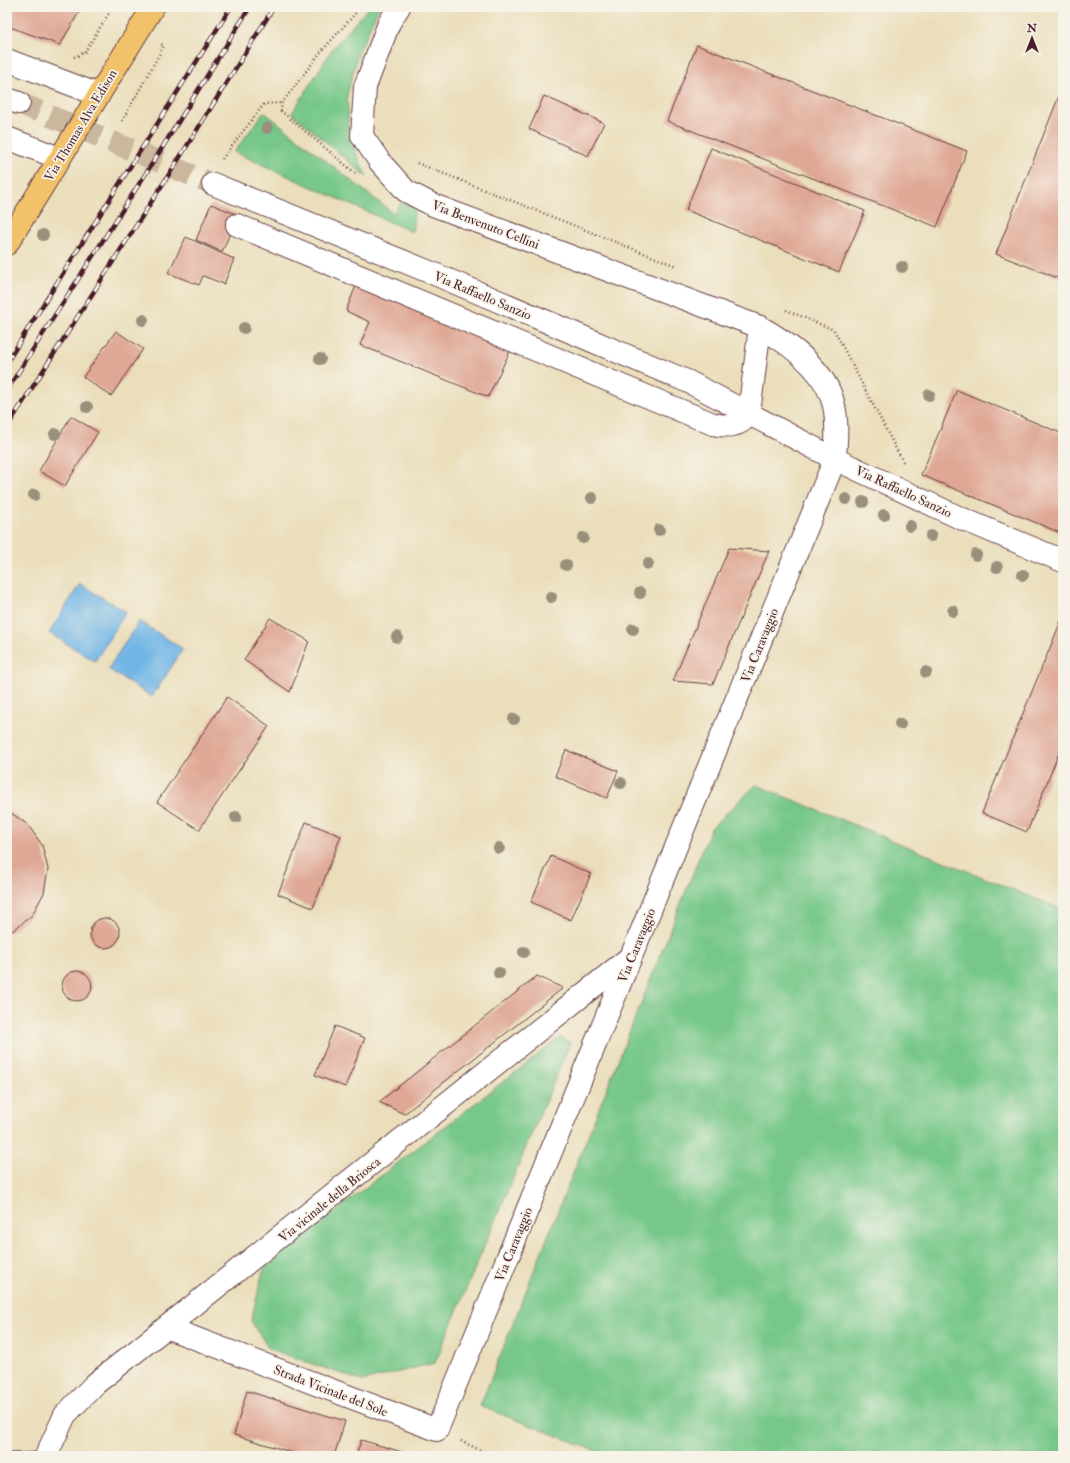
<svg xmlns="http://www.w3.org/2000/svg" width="1070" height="1463" viewBox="0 0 1070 1463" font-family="'IM FELL Double Pica',serif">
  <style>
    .green { fill: #76c789; stroke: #60735a }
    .water { fill: #70b5e6; stroke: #5d6a88 }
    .building { fill: #dfa795 }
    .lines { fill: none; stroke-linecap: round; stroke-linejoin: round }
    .minor-tunnel { stroke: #cab89e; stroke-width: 22; stroke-dasharray: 22 11; stroke-linecap: butt }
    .minor-casing { stroke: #623c41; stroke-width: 24 }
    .major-casing { stroke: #623c41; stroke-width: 24 }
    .path { stroke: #623c41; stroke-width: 2.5; stroke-dasharray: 1 3; stroke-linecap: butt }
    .minor { stroke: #fff; stroke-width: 22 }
    .major { stroke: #f2c26a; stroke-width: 22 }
    .rail-casing { stroke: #4a1f2b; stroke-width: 4.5 }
    .rail { stroke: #f7f3e8; stroke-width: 3; stroke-dasharray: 9; stroke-linecap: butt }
    .tree { fill: #99907b }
    .labels { text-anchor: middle; stroke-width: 3.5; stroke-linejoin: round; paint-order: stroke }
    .street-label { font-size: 13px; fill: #4a1f2b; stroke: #f7f3e8 }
  </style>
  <rect width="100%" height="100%" fill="#f7f3e8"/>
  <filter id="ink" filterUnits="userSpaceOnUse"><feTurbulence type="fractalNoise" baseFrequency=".025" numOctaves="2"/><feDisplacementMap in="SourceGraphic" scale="8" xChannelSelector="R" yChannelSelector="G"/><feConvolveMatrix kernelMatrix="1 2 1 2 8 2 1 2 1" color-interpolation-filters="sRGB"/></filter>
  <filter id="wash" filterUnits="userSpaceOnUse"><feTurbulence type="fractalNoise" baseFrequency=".012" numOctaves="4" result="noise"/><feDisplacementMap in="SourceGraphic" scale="16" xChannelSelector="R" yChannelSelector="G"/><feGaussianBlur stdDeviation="0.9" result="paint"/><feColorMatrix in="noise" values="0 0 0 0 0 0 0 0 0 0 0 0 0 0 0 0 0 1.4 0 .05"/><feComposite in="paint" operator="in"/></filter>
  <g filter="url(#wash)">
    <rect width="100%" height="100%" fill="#eadebb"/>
    <g class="green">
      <polygon points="369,7 379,7 358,54 347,95 349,137 367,177 292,113 333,48"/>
      <polygon points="264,112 393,213 402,202 415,208 412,232 234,152"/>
      <polygon points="756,785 1063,910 1063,1456 609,1456 480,1406 711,828"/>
      <polygon points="561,1037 570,1043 435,1363 362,1381 269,1349 251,1321 263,1271 272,1260"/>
    </g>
    <g class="water">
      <polygon points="80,584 126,612 95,661 49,633"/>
      <polygon points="139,621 183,649 152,697 108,669"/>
    </g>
    <g id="blocks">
      <g class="building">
        <polygon points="7,7 82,7 60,45 7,26"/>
        <polygon points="697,45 967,151 937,227 667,121"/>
        <polygon points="1063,86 1063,280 996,254"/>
        <polygon points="544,96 604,123 588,156 529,129"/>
        <polygon points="711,148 865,211 839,272 686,210"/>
        <polygon points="211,204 238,215 222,252 196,240"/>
        <polygon points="186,237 234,259 224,284 203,276 199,285 168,273"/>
        <polygon points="357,283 513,345 488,397 360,345 370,322 346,311"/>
        <polygon points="116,331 143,349 111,396 83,377"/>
        <polygon points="957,390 1063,434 1063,534 921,475"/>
        <polygon points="71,416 98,432 65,486 39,471"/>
        <polygon points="729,548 769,551 713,684 673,681"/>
        <polygon points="1063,616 1063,743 1027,832 982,813"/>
        <polygon points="270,618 309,641 290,692 244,660"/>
        <polygon points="227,697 269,726 199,830 157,802"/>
        <polygon points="566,750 618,771 607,798 555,776"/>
        <polygon points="7,810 28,825 42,845 48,869 44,893 32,915 14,930 7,933"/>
        <polygon points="306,822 341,836 313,908 278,894"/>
        <polygon points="551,856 591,874 571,920 531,902"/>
        <circle cx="105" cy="933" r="15"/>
        <circle cx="77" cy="986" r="15"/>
        <polygon points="537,976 563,988 404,1114 379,1102"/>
        <polygon points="335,1026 365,1038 345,1087 315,1075"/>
        <polygon points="247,1391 345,1421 334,1456 304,1456 234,1435"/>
        <polygon points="361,1440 416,1456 356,1456"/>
        <polygon points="38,1452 37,1456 7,1456 7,1453"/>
      </g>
    </g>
  </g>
  <g filter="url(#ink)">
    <use href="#blocks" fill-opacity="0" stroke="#623c41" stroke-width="1"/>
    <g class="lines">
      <polyline class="minor-tunnel" points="19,103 213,184"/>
      <defs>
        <g id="minor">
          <polyline points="399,7 389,23 365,87 362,136 380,162 406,191 433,205 760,327"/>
          <polyline points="7,60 99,95"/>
          <polyline points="7,99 19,103"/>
          <polyline points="7,138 59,158"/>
          <polyline points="213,184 432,273 689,382 835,459 958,517 1063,561"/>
          <path d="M 168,1328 L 437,1430 L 835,459 C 836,442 838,423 834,406 C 827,370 790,344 760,327 L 749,413 C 742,427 726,427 713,424 L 237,225"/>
          <polyline points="46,1456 65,1415 95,1384 629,958"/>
        </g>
        <polyline id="major" points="7,244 153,7"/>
      </defs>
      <use href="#minor" class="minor-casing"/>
      <use href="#major" class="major-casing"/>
      <g class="path">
        <polyline points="74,57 84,53 113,7"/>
        <polyline points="122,121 164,46 161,44"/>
        <polyline points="222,159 264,104 282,103"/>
        <polyline points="417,163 676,266"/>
        <polyline points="355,173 281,111 282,103 320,53 361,7"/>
        <polyline points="7,178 13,168"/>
        <polyline points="786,310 834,330 903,462"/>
        <polyline points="461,1441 493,1456"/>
      </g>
      <use href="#minor" class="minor"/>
      <use href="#major" class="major"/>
      <defs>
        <g id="rail">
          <polyline points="7,362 231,7"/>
          <polyline points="7,390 157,156 250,7"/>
          <polyline points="7,427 175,165 274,7"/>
        </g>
      </defs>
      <use href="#rail" class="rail-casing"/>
      <use href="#rail" class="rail"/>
    </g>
    <g class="tree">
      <circle cx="267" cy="128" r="6"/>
      <circle cx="43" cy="235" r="6"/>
      <circle cx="902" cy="267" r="6"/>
      <circle cx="143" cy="320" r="6"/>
      <circle cx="244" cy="328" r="6"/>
      <circle cx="320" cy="359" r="6"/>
      <circle cx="929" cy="395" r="6"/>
      <circle cx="87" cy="407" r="6"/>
      <circle cx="55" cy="434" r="6"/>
      <circle cx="34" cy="495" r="6"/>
      <circle cx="592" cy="498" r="6"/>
      <circle cx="846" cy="499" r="6"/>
      <circle cx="863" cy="502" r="6"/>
      <circle cx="884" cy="515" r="6"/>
      <circle cx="910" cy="526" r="6"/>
      <circle cx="659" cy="530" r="6"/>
      <circle cx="931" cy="536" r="6"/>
      <circle cx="583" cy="538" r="6"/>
      <circle cx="976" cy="555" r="6"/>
      <circle cx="648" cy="564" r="6"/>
      <circle cx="566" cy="565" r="6"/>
      <circle cx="997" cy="567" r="6"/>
      <circle cx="1023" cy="575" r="6"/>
      <circle cx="640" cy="593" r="6"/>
      <circle cx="551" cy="597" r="6"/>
      <circle cx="953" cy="611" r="6"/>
      <circle cx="633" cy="629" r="6"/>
      <circle cx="397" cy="637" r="6"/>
      <circle cx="926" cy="672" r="6"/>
      <circle cx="514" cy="719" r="6"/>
      <circle cx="900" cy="724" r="6"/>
      <circle cx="621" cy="783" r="6"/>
      <circle cx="236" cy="817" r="6"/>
      <circle cx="499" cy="848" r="6"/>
      <circle cx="524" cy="952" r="6"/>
      <circle cx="499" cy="973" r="6"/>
    </g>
  </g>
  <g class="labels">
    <g class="street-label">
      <text transform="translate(80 125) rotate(-59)" y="5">Via Thomas Alva Edison</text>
      <text transform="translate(486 224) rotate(21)" y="5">Via Benvenuto Cellini</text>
      <text transform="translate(483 295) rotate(23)" y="5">Via Raffaello Sanzio</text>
      <text transform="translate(904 491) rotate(25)" y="5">Via Raffaello Sanzio</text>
      <text transform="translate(759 645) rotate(-68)" y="5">Via Caravaggio</text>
      <text transform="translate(636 945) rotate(-68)" y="5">Via Caravaggio</text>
      <text transform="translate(329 1199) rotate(-39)" y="5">Via vicinale della Briosca</text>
      <text transform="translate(513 1244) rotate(-68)" y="5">Via Caravaggio</text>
      <text transform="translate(331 1390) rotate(21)" y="5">Strada Vicinale del Sole</text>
    </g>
  </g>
  <rect width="1070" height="1463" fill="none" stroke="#f7f3e8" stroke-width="24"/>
  <g transform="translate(1032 38)" stroke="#f7f3e8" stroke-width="3" paint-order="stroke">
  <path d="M0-3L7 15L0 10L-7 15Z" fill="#4a1f2b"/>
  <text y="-6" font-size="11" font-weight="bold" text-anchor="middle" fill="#4a1f2b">N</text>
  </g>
</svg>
